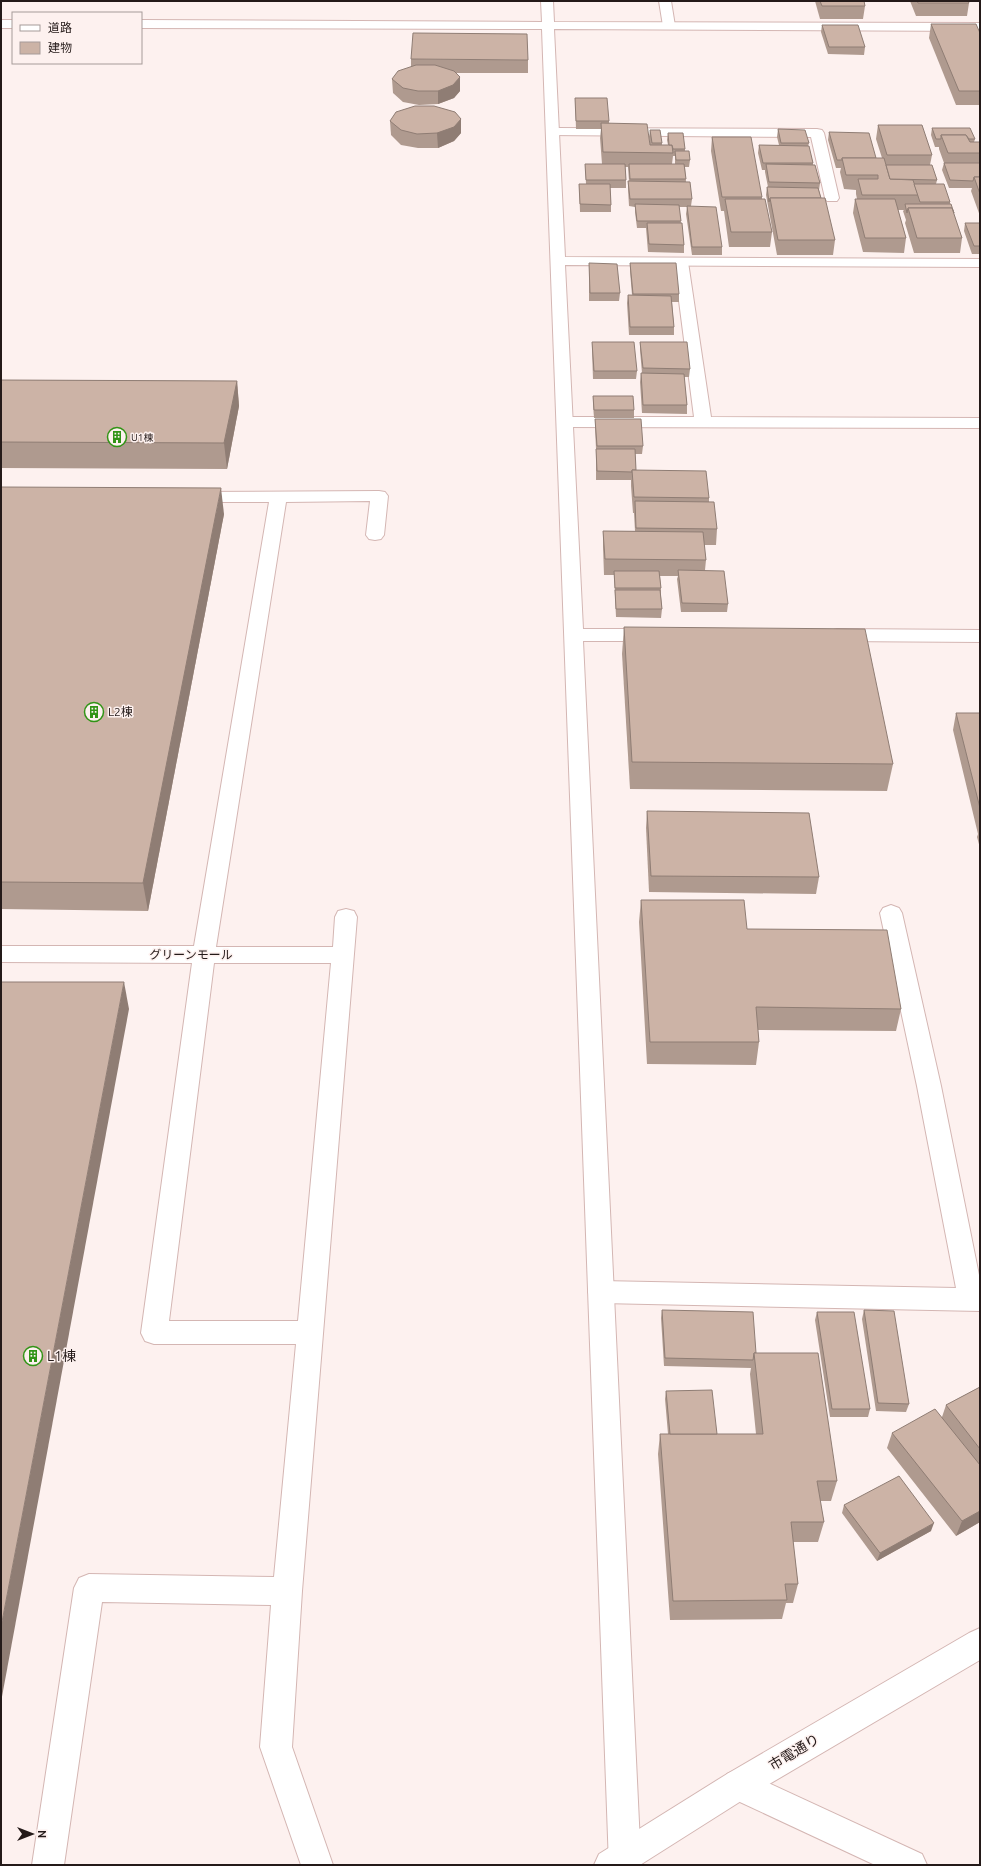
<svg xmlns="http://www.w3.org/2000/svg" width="981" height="1866" viewBox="0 0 981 1866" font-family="Ubuntu,'Noto Sans JP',sans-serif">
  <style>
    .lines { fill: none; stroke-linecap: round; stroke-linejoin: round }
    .lane-casing { stroke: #d4b6b3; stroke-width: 2 }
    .street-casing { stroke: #d4b6b3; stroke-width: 2 }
    .secondary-casing { stroke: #d4b6b3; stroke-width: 2 }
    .lane { fill: #fff; fill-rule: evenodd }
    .street { fill: #fff; fill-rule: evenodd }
    .secondary { fill: #fff; fill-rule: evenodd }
    .wall { fill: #af9a8f; fill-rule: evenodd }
    .shaded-wall { fill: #8f7d74 }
    .building { fill: #ccb3a6; stroke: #8f7d74 }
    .labels { text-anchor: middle; stroke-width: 3; stroke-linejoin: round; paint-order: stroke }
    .far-poi-label { font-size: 10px; fill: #241a19; stroke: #fdf1ef; text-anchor: start }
    .poi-label { font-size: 12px; fill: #241a19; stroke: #fdf1ef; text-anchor: start }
    .street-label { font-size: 12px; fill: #241a19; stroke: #fdf1ef }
    .near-poi-label { font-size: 14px; fill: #241a19; stroke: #fdf1ef; text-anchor: start }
    .near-street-label { font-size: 14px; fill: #241a19; stroke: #fdf1ef }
  </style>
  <rect width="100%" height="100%" fill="#fdf1ef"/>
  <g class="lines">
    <defs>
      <g id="lane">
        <polygon points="659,1 671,1 675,26 673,29 665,29 663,26"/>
        <polygon points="553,128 817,129 822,130 824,133 839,198 837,201 827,201 825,198 811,137 548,135 546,132 548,129"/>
        <polygon points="681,258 686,259 688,262 711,417 980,418 980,428 565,427 559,425 557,422 559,419 565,417 694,417 674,262 676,259"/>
        <path d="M 379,491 L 385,492 L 388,496 L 384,535 L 381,539 L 375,540 L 369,539 L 366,535 L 370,501 L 286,502 L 216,947 L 333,947 L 335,917 L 338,911 L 346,909 L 354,911 L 357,917 L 302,1591 L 292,1747 L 333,1865 L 301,1865 L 260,1747 L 271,1605 L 102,1602 L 64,1865 L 32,1865 L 74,1588 L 79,1578 L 89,1574 L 274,1577 L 296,1344 L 154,1344 L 145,1341 L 141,1333 L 192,963 L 1,962 L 1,946 L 194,946 L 269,502 L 193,502 L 187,501 L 184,497 L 187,493 L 193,492 ZM 214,963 L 331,963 L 298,1321 L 169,1321 Z"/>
        <polygon points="891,905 899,908 902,913 941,1086 980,1280 980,1311 601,1303 592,1300 588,1292 592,1284 601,1281 956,1288 917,1086 880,913 883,908"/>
        <polygon points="738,1769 922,1854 927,1865 875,1865 727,1796 722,1785 727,1774"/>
      </g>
      <g id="street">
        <polygon points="541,1 553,1 554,22 980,23 980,31 554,29 565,257 980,259 980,267 565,265 583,629 653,629 660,631 662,635 660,639 653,641 583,641 641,1865 609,1865 542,29 141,28 141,20 542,22"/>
        <rect x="1" y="20" width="12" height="8"/>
        <polygon points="837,629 980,630 980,642 837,641 830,639 828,635 830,631"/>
      </g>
      <polygon id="secondary" points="980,1628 980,1660 749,1796 640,1865 594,1865 599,1854 727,1774 969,1633"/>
    </defs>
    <use href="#lane" class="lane-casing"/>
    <use href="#street" class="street-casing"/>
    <use href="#secondary" class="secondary-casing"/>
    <use href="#lane" class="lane"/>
    <use href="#street" class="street"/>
    <use href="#secondary" class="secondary"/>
  </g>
  <g class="wall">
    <polygon points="815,1 864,1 865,6 863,19 820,19"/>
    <polygon points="910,1 968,1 969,3 967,16 916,16"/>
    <polygon points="931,24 980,33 980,105 956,105 929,38"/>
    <polygon points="822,25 865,47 864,55 828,54 821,32"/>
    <polygon points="411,59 528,60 528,73 456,73 460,77 460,91 454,98 438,104 419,105 403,102 393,93 392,79 411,67"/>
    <path d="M 575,98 L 609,121 L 609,123 L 650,145 L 649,137 L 650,130 L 662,143 L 662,145 L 668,145 L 667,140 L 668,133 L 685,149 L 685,151 L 690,160 L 689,167 L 685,167 L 686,182 L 692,199 L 691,206 L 722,247 L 722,255 L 692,255 L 686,214 L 687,207 L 679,207 L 681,223 L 684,245 L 684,253 L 648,252 L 646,228 L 637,228 L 635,212 L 635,207 L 629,206 L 628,189 L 628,181 L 629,181 L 628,167 L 625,167 L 626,180 L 626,188 L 610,188 L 611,205 L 611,212 L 580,212 L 579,184 L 586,184 L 585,164 L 602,164 L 600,138 L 601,129 L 576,129 ZM 673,156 L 675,156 L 675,164 L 672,164 Z"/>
    <polygon points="461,119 461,133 454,141 438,148 418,148 401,145 391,135 390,121"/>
    <polygon points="878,125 932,155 930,165 937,180 936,184 950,202 950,204 954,213 954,215 962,238 960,253 914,253 905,223 906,220 903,211 904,210 898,210 906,238 904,253 863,252 853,213 855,199 857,199 856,194 856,190 844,189 840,172 841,168 836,168 828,140 829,132 876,158 882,158 876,139"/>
    <polygon points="932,128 975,139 974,142 980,142 980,216 971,191 972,188 949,188 942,170 944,163 939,149 939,147 935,147 931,135"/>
    <polygon points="778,129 809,143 808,146 813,163 813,165 820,183 819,190 821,198 835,240 833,255 777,255 766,195 767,187 768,187 765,172 765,170 762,170 758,153 759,145 779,145 777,137"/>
    <polygon points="712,137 762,197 762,199 772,232 770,247 729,247 724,211 721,211 711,151"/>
    <polygon points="965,223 980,223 980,254 972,254 964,231"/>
    <polygon points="589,263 620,293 619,301 589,301"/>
    <polygon points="630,263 679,294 679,302 672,302 674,327 674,335 629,335 627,303 628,295 632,295 630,271"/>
    <polygon points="592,342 637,371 636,379 593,379 592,350"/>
    <polygon points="640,342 690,369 689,377 684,377 687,405 687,414 642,413 640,382 641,373 642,373 640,350"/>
    <polygon points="1,380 237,381 239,406 227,469 1,468"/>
    <polygon points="593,396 634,410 634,418 594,418 593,404"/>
    <polygon points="595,419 643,446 642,454 635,454 636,470 709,498 709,502 717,529 716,545 704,545 706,560 705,570 728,604 727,612 681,612 677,579 678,576 660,576 661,588 661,596 662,609 661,618 616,617 614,575 604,575 603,547 603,531 635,531 634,513 633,513 631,486 631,480 596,480 596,449 595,427"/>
    <polygon points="1,487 224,514 148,911 1,909"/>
    <polygon points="624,627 893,764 887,791 630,789 622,654"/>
    <polygon points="956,713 980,713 980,848 977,837 978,834 953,730"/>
    <polygon points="647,811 819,877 816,894 649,892 646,828"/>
    <polygon points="641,900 747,929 901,1009 896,1031 758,1030 759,1042 756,1065 647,1064 639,922"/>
    <polygon points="662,1310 756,1353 837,1481 831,1501 820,1501 824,1522 818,1542 793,1542 798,1584 793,1603 786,1603 782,1619 670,1620 658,1454 660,1434 668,1434 665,1399 666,1391 717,1434 756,1434 750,1374 751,1368 664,1366 661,1318"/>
    <polygon points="864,1310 909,1404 906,1412 876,1411 862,1319"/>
    <polygon points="817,1312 870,1409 868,1417 830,1417 815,1320"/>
    <polygon points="980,1387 980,1522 956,1536 887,1448 892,1433 942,1417 946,1405"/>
    <polygon points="844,1505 931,1531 877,1561 842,1513"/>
  </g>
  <g class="shaded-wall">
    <polygon points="460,77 460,91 454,98 438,104 438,91"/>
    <polygon points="461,119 461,133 454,141 438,148 437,133"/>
    <polygon points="237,381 239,406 227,469 224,443"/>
    <polygon points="221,488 224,514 148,911 143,883"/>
    <polygon points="124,982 129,1009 1,1702 1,1627"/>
    <polygon points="980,1511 980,1522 956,1536 962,1521"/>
    <polygon points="934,1523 931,1531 877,1561 880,1553"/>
  </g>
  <g class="building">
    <polygon points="820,1 864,1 865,6 822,6"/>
    <polygon points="917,1 968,1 969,3 918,3"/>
    <polygon points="931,24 976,24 980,33 980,91 959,91"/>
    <polygon points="822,25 858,25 865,47 829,47"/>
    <polygon points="413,33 527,34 528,60 411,59"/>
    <polygon points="416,65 435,65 454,71 460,77 453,85 438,91 418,91 403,88 392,79 398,71"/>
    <polygon points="575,98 607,98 609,121 576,121"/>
    <polygon points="415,106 434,106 455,112 461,119 454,127 437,133 417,134 401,130 390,121 396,112"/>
    <polygon points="601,123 647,124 650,145 672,145 673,153 603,152"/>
    <polygon points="878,125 922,125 932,155 887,155"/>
    <polygon points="932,128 970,128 975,139 969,139 966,135 941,135 941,139 936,139"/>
    <polygon points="778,129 805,130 809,143 781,143"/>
    <polygon points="650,130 660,130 662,143 652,143"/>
    <polygon points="829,132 869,133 876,158 842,158 842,160 837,160"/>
    <polygon points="668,133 683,133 685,149 673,149 672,145 669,145"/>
    <polygon points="941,135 966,135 970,142 980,142 980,153 948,153"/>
    <polygon points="712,137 751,137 762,197 722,197"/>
    <polygon points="759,145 809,146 813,163 763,163"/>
    <polygon points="675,151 689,151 690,160 676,160"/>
    <polygon points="842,158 884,158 890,179 913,180 918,195 862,195 858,179 878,179 878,175 846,175"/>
    <polygon points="944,163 980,163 980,177 974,177 973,181 950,180"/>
    <polygon points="585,164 625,164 626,180 586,180"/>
    <polygon points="629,164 684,164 686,179 630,179"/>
    <polygon points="766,164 815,165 820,183 769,182"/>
    <polygon points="886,165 932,165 937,180 890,179"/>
    <polygon points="974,177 980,177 980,194"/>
    <polygon points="628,181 690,182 692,199 630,199"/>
    <polygon points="579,184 610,184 611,205 580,204"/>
    <polygon points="914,184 944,184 950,202 920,202"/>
    <polygon points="767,187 818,188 821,198 770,198 769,202"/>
    <polygon points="770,198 825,198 835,240 778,240"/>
    <polygon points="725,199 765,199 772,232 731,232"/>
    <polygon points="855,199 895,199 906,238 865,238"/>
    <polygon points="635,204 679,205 681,221 637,221"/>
    <polygon points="905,204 951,204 954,213 952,208 908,208 907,213"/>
    <polygon points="687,206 716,207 722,247 692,247"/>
    <polygon points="908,208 952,208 962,238 917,238"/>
    <polygon points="647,223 682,223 684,245 649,244"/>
    <polygon points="965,223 980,223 980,246 974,246"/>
    <polygon points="589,263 617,264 620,293 590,293"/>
    <polygon points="630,263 676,263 679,294 633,294"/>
    <polygon points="628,295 671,296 674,327 630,327"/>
    <polygon points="592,342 634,342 637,371 594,371"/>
    <polygon points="640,342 687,342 690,369 643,368"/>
    <polygon points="641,373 684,374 687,405 643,405"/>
    <polygon points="1,380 237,381 224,443 1,442"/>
    <polygon points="593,396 633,396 634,410 594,410"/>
    <polygon points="595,419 641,419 643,446 597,446"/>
    <polygon points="596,449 635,449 636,470 632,470 632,472 597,471"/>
    <polygon points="632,470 706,471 709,498 634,497"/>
    <polygon points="1,487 221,488 143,883 1,882"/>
    <polygon points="635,501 714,502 717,529 636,528"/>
    <polygon points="603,531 703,532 706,560 605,559"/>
    <polygon points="678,570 724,571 728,604 682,603"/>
    <polygon points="614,571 659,571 661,588 615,588"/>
    <polygon points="615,590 660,590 662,609 616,609"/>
    <polygon points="624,627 865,629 893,764 632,762"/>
    <polygon points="956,713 980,713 980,808"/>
    <polygon points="647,811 809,813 819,877 651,876"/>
    <polygon points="641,900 744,900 747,929 887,930 901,1009 756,1007 759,1042 650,1042"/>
    <polygon points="1,982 124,982 1,1627"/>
    <polygon points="662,1310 753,1312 756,1353 754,1353 753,1360 665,1358"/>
    <polygon points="864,1310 894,1311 909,1404 878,1403"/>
    <polygon points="817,1312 854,1312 870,1409 832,1409"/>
    <polygon points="754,1353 818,1353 837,1481 817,1481 824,1522 791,1522 798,1584 785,1584 787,1600 673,1601 660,1434 763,1434"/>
    <polygon points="980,1387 980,1449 946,1405"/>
    <polygon points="712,1390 717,1434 670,1434 666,1391"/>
    <polygon points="935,1409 980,1465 980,1511 962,1521 892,1433"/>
    <polygon points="899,1476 934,1523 880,1553 844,1505"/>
  </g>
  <defs>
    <symbol id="building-ring" viewBox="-11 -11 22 22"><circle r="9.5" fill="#fdf1ef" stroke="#319416" stroke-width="1.5"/><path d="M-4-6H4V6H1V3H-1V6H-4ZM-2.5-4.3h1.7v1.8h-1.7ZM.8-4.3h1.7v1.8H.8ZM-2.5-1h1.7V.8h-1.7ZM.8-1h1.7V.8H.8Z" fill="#319416"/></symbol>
  </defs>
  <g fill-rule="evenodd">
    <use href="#building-ring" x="106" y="426" width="22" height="22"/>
    <use href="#building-ring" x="83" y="701" width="22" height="22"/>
    <use href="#building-ring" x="22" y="1345" width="22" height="22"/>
  </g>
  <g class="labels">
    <g class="far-poi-label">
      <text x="131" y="441">U1棟</text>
    </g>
    <g class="poi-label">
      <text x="108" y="716">L2棟</text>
    </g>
    <g class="street-label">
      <text x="191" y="959">グリーンモール</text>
    </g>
    <g class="near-poi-label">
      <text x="47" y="1361">L1棟</text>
    </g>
    <g class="near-street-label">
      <text transform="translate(794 1752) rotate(-31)" y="5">市電通り</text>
    </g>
  </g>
  <rect width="981" height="1866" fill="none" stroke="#241a19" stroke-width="4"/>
  <rect x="12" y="12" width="130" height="52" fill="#fdf1ef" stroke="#a69b99"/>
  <rect x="20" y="25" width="20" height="6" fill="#ffffff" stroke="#a69b99"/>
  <text x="48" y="32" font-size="12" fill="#241a19">道路</text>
  <rect x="20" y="42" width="20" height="12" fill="#ccb3a6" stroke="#a69b99"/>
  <text x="48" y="52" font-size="12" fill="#241a19">建物</text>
  <g transform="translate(32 1834) rotate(90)" stroke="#fdf1ef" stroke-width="3" paint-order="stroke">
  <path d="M0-3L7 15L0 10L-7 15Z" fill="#241a19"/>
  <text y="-6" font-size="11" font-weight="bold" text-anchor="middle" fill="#241a19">N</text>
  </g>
</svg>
